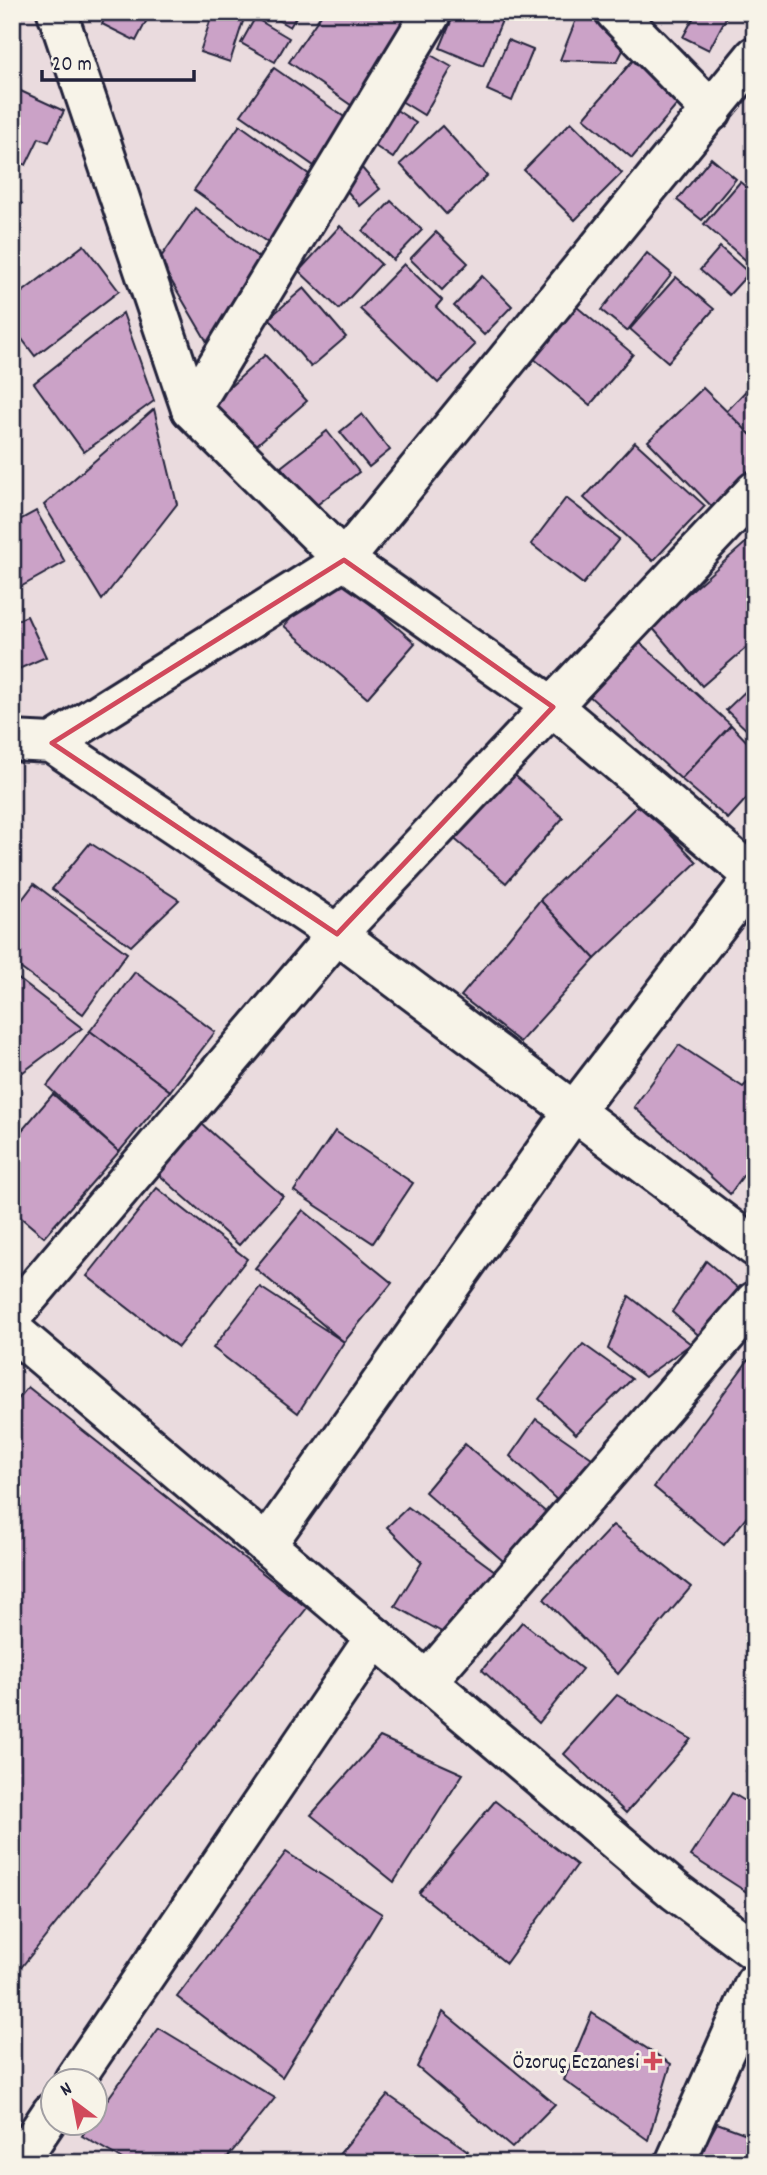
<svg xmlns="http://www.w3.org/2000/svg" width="767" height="2175" viewBox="0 0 767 2175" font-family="Dekko,sans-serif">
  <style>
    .building { fill: #cba2c7; stroke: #22223b; stroke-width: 2 }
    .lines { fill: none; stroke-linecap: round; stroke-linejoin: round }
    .minor-casing { stroke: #22223b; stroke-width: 44 }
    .tertiary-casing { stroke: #22223b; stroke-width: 44 }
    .minor { stroke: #f7f3e8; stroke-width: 38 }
    .tertiary { stroke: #f7f3e8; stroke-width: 38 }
    .marked { fill: none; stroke: #d1495b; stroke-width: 5; stroke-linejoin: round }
    .poi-dot { fill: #d1495b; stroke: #f7f3e8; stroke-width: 2.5 }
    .labels { text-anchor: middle; stroke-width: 6; stroke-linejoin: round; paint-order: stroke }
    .poi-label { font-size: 21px; fill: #22223b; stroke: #f7f3e8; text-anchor: end }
  </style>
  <rect width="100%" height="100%" fill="#eadbde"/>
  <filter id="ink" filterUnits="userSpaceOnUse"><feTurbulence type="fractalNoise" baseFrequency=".0143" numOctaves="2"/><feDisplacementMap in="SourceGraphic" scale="14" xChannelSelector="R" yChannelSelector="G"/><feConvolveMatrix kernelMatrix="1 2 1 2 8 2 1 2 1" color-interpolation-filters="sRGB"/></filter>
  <g filter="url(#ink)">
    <g class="building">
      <polygon points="108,12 151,12 136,41 102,24"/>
      <polygon points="213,12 246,12 230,62 200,52"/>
      <polygon points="264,12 299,12 290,27"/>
      <polygon points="323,12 416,12 358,110 289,62"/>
      <polygon points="455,12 490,12 503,18 483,66 440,48"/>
      <polygon points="579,12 591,12 631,35 617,62 560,60"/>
      <polygon points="690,12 729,12 709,50 683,37 695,15"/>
      <polygon points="255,18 289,38 275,62 241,43"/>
      <polygon points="508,40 533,50 512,101 487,90"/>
      <polygon points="429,54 452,67 424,115 401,101"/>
      <polygon points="634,59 682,99 632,158 584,118"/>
      <polygon points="274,68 350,121 317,168 241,115"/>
      <polygon points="12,87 64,111 49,142 39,138 26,165 12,159"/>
      <polygon points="395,109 416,123 393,158 372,144"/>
      <polygon points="571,122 622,173 575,220 524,170"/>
      <polygon points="240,125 317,180 271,245 194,190"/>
      <polygon points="442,126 487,176 446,214 400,164"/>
      <polygon points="711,158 736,179 702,220 677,200"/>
      <polygon points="361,167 380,189 360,206 341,184"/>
      <polygon points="740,182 755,194 755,255 749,263 704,224"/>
      <polygon points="12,194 22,204 12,213"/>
      <polygon points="391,201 422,230 393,260 363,231"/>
      <polygon points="195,208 272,268 210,347 159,260"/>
      <polygon points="340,226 381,264 339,309 299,271"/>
      <polygon points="436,232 468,263 442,290 410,259"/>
      <polygon points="84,245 119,291 35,356 12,326 12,300"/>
      <polygon points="720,247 749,273 729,295 700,270"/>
      <polygon points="647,253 672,274 627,331 601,310"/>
      <polygon points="404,264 442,300 436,307 475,345 438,383 360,309"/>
      <polygon points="482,276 512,306 484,335 454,306"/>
      <polygon points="676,277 714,309 668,362 630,329"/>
      <polygon points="304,288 346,337 311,367 269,318"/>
      <polygon points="577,307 633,354 590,405 533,358"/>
      <polygon points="123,313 154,401 84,452 34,383"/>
      <polygon points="265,355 307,401 253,448 212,403"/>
      <polygon points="755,381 755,439 726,412"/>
      <polygon points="703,388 755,439 755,477 720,515 648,441"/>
      <polygon points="154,409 177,504 102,600 44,505"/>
      <polygon points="362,414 390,450 369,467 340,432"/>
      <polygon points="327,431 359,472 313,508 281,467"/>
      <polygon points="635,442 705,506 653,561 584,498"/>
      <polygon points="566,498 619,539 583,584 531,544"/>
      <polygon points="36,511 65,562 15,590 12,585 12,524"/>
      <polygon points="755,518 755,542 744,530"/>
      <polygon points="751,538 755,542 755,640 702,686 651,626"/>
      <polygon points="333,571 415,643 367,698 284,626"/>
      <polygon points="27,616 46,657 12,672 12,622"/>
      <polygon points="637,640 731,725 681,779 587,694"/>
      <polygon points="755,682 755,738 726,710"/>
      <polygon points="731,725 755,750 755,789 728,819 681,779"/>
      <polygon points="509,770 563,818 506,883 451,836"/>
      <polygon points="640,803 697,862 595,959 540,900"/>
      <polygon points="90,843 179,900 131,946 52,889"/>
      <polygon points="34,884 127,953 83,1014 12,962 12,913"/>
      <polygon points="540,900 595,959 520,1042 461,996"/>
      <polygon points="135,972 215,1032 170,1091 90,1031"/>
      <polygon points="12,974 82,1028 23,1072 12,1063"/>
      <polygon points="90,1031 170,1091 119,1152 47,1086"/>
      <polygon points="679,1045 743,1087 755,1075 755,1159 730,1194 634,1107"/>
      <polygon points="12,1063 23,1072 12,1086"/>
      <polygon points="53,1094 119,1152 44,1237 12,1210 12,1142"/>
      <polygon points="202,1124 283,1196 239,1245 158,1174"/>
      <polygon points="335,1131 413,1183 373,1243 294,1191"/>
      <polygon points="157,1188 247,1259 178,1347 87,1276"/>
      <polygon points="303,1210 392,1283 344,1342 255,1268"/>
      <polygon points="706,1261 745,1294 703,1339 672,1312"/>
      <polygon points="260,1287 344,1342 298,1413 213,1348"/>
      <polygon points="629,1296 691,1344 645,1377 608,1349"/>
      <polygon points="583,1344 632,1379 576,1434 539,1399"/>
      <polygon points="755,1351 755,1507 724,1545 654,1487"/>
      <polygon points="28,1387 307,1608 12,1979 12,1407"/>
      <polygon points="536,1419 602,1465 560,1503 510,1456"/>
      <polygon points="465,1444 554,1519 510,1567 425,1492"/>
      <polygon points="408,1507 499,1574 449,1636 395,1606 422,1562 387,1527"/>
      <polygon points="613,1525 691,1587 618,1674 544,1599"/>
      <polygon points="522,1622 582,1669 539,1723 482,1670"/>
      <polygon points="617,1695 691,1739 626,1813 564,1754"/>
      <polygon points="380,1737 463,1774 394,1882 311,1815"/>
      <polygon points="755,1757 755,1777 746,1771"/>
      <polygon points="732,1793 755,1807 755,1884 748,1893 691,1856"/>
      <polygon points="495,1801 577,1865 506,1963 419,1893"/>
      <polygon points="286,1852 382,1914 282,2077 177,1997"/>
      <polygon points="443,2012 555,2104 512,2148 417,2067"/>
      <polygon points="592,2013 671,2064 648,2140 564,2080"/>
      <polygon points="159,2028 275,2098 223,2163 129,2163 82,2136 91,2122 94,2122 94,2118"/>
      <polygon points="388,2095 468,2151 459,2163 332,2163"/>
      <polygon points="717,2123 755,2137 755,2163 695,2163"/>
    </g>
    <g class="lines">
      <defs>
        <g id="minor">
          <polyline points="57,12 191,409 344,560 553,707 755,877"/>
          <polyline points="615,12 712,111"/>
          <polyline points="191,409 432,12"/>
          <polyline points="52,743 337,934 755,1247"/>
          <polyline points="12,1316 337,934 755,491"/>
          <polyline points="12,1330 675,1891 755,1951"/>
          <polyline points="266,1545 574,1111 755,876"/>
          <polyline points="427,1681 755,1301"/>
          <polyline points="74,2080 375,1637"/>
          <polyline points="18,2163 52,2112"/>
          <polyline points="675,2163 755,1983"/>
        </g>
        <polyline id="tertiary" points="12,741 52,743 344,560 755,56"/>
      </defs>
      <use href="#minor" class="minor-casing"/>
      <use href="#tertiary" class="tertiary-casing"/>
      <use href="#minor" class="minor"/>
      <use href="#tertiary" class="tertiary"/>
    </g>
  </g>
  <path class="marked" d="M 344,560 L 553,707 L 337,934 L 52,743 Z"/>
  <path class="poi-dot" d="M649.5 2050.5h7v7h7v7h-7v7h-7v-7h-7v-7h7z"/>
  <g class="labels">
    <g class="poi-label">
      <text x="639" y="2068">Özoruç Eczanesi</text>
    </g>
  </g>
  <rect width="767" height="2175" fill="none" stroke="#f7f3e8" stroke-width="42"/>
  <rect x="21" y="21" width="725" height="2133" fill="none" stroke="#22223b" stroke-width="2.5" filter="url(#ink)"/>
  <g transform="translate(74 2102) rotate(328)"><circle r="33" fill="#f7f3e8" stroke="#a29fa3" stroke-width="2"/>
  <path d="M0-5L12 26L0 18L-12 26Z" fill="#d1495b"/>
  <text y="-10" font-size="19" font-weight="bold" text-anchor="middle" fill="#22223b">N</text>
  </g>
  <path d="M42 70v10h152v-10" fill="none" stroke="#22223b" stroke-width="3.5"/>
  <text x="52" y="70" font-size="21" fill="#22223b" stroke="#f7f3e8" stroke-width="5" paint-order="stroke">20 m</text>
</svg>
